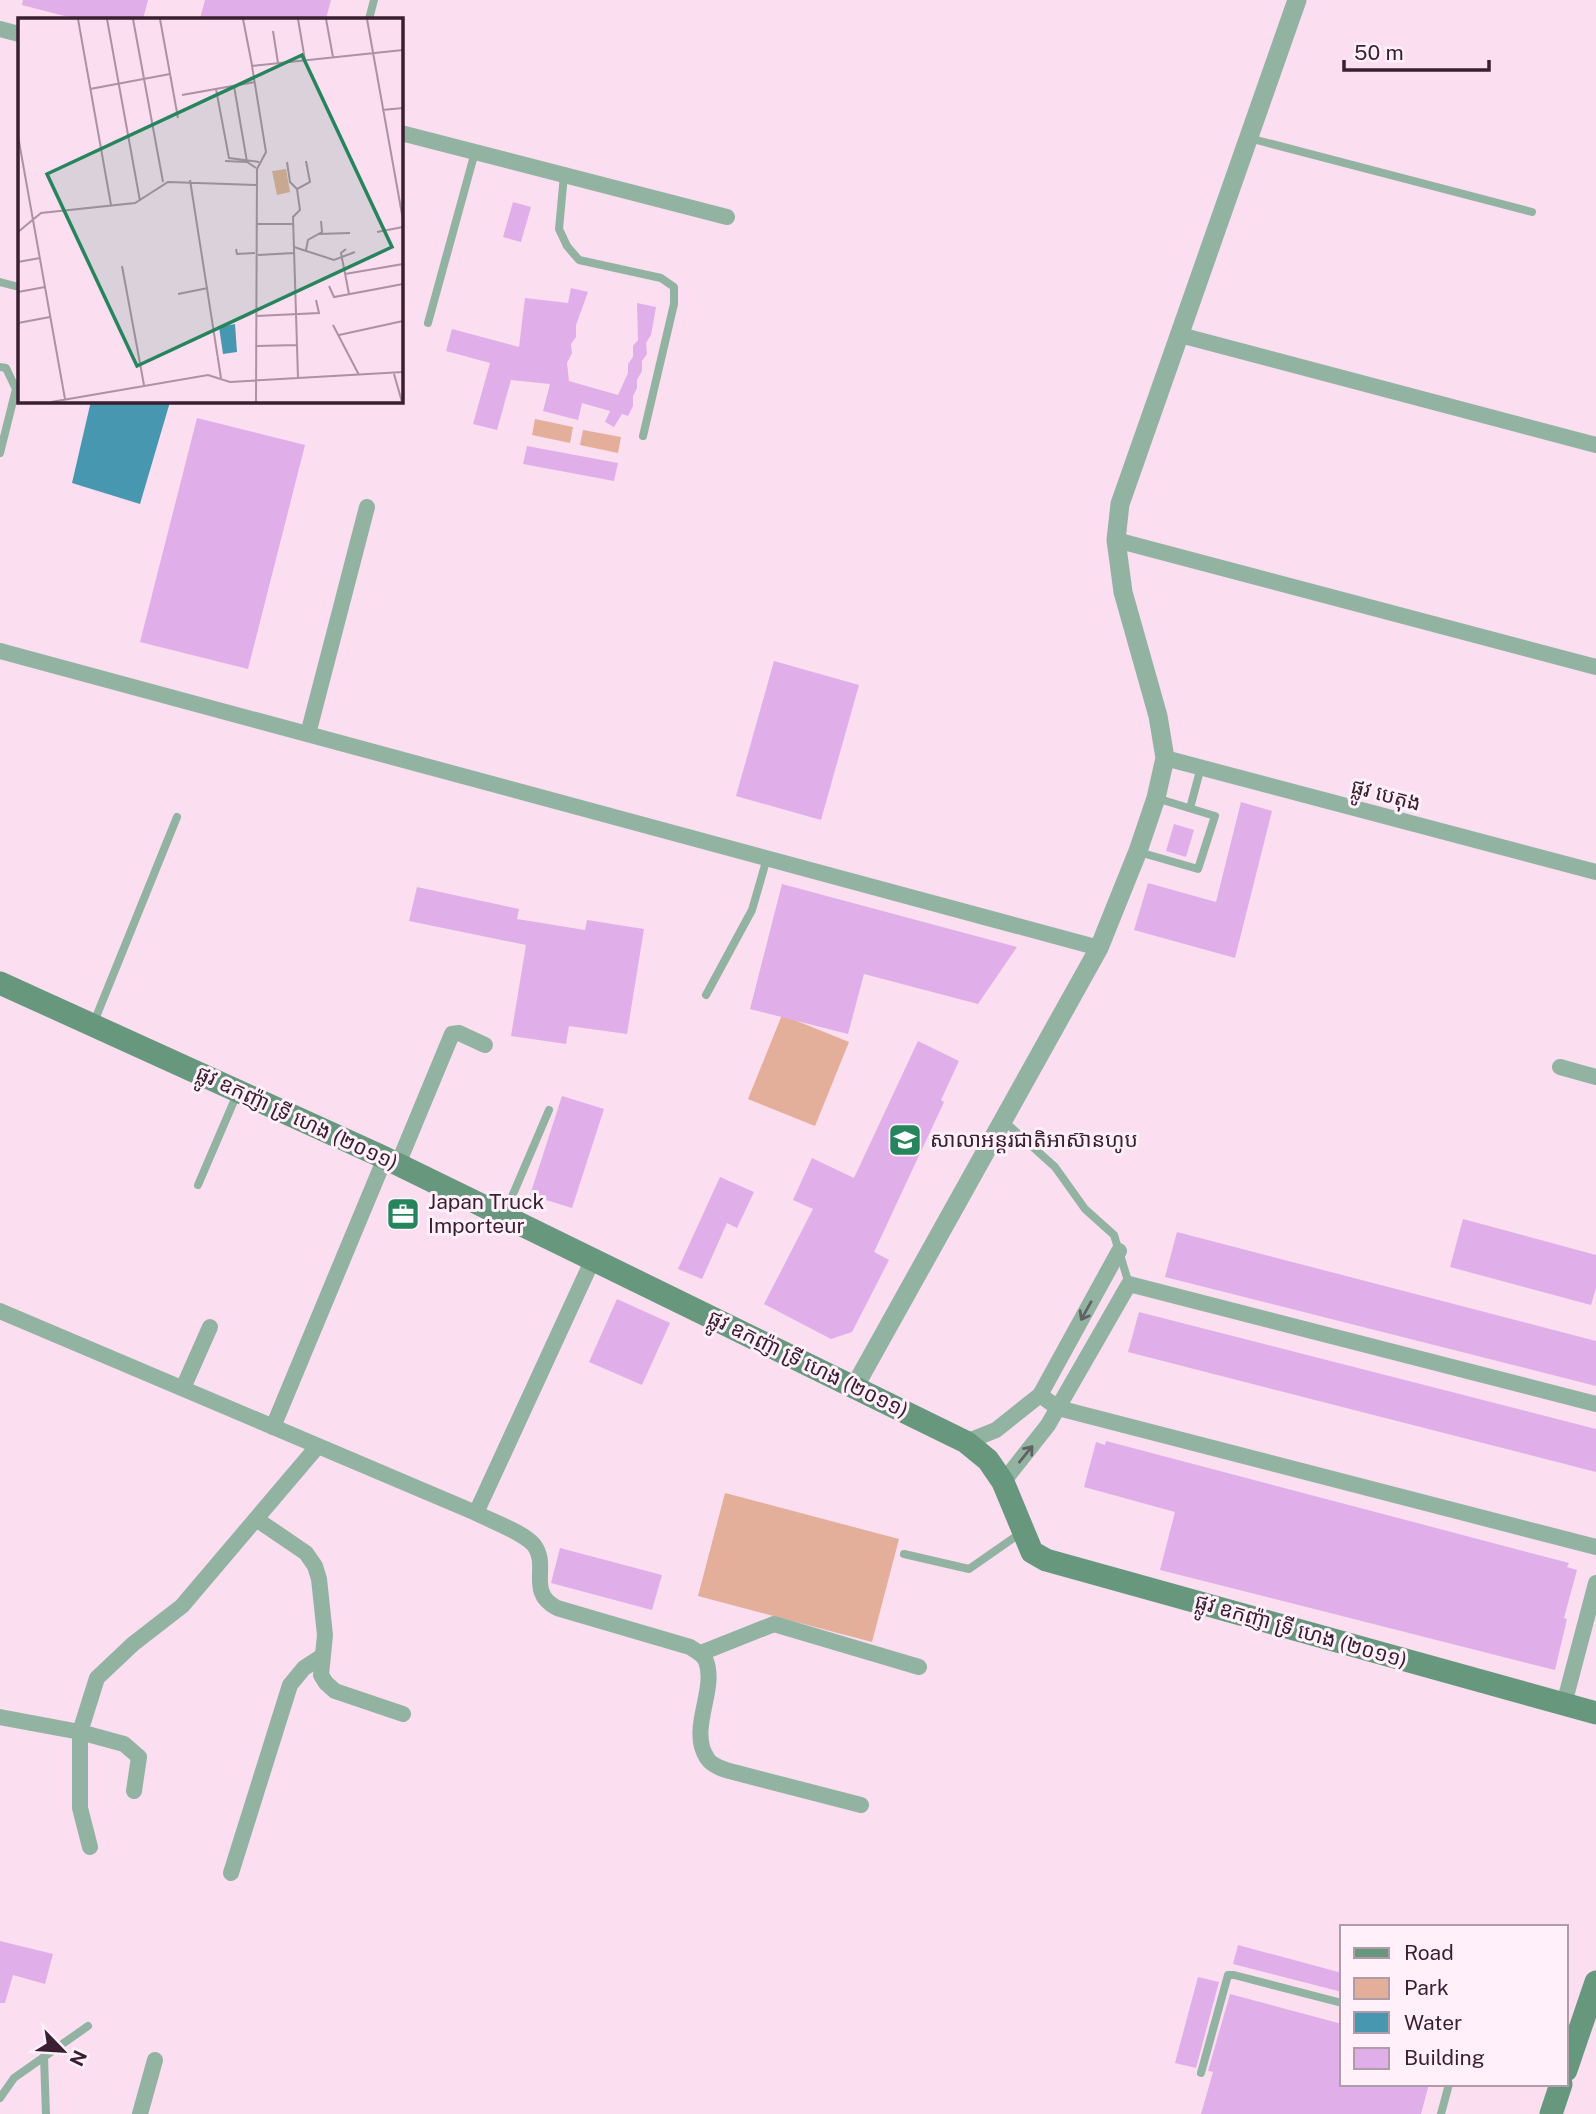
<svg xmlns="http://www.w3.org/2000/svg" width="1596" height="2114" viewBox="0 0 1596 2114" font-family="'Public Sans','Noto Sans Khmer',sans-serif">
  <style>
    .green { fill: #e3ae9a }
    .water { fill: #4897b0 }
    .building { fill: #e0afea }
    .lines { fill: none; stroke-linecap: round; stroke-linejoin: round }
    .service { stroke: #92b3a1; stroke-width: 8 }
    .minor { stroke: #92b3a1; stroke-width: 16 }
    .tertiary { stroke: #92b3a1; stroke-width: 19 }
    .secondary { stroke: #67987e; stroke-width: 23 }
    .oneway { stroke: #616263 }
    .labels { text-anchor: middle; stroke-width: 6; stroke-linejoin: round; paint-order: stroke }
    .street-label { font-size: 21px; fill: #391f30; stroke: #fff0f9 }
    .poi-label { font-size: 21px; fill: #391f30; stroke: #fff0f9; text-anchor: start }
    .inset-road { fill: none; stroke: #ad92a3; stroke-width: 2 }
    .view { fill: #26855d; fill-opacity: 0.15; stroke: #26855d; stroke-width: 3.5 }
    .inset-edge { fill: none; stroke: #391f30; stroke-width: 3.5 }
  </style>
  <rect width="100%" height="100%" fill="#fbdef0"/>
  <g class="green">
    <polygon points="535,419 573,427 570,443 532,435"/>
    <polygon points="583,430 621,437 618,453 580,445"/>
    <polygon points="782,1015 849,1042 815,1126 748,1099"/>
    <polygon points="725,1493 899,1539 872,1642 698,1596"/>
  </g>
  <polygon class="water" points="91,401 170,402 140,504 72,483"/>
  <g class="building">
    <polygon points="23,0 148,0 143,19 76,19 22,5"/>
    <polygon points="205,0 331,0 326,19 200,19"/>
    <polygon points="513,202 531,207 521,242 503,237"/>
    <polygon points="571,288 588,292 576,325 576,337 571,344 572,353 567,363 569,381 618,395 628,373 628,364 633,357 633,346 638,340 637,303 656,307 651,335 646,343 647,354 642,361 642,371 637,380 637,388 633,396 633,406 628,416 622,414 614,427 605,422 610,411 582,403 578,420 543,411 550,384 511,380 497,430 473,424 490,363 446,351 452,329 519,347 525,298 568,303"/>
    <polygon points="197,418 305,445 248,669 140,642"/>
    <polygon points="527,446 618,463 614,481 523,464"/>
    <polygon points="774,661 859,685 821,820 736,796"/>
    <polygon points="1241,802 1272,811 1235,958 1134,930 1148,883 1216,902"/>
    <polygon points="1174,824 1194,830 1186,857 1166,851"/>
    <polygon points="782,884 1017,947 978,1004 864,974 848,1034 750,1009"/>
    <polygon points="417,887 519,909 517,919 585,930 587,920 644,929 627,1034 569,1026 566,1044 511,1036 526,945 409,921"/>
    <polygon points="918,1041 959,1061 941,1100 944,1102 874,1252 889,1260 852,1332 831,1339 764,1304 813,1209 793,1200 812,1158 854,1178"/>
    <polygon points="562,1096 604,1109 572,1208 530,1195"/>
    <polygon points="720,1177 754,1192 737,1228 727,1223 702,1279 678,1269"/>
    <polygon points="1463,1219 1596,1255 1596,1288 1591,1305 1450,1267"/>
    <polygon points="1177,1232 1596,1341 1596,1386 1165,1277"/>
    <polygon points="617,1299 670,1323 642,1385 589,1362"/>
    <polygon points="1139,1312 1596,1429 1596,1472 1128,1352"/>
    <polygon points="1106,1441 1569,1563 1567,1567 1577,1570 1564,1618 1567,1619 1555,1670 1160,1570 1175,1512 1084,1487 1096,1442 1105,1445"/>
    <polygon points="560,1548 662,1575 652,1610 551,1583"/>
    <polygon points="0,1941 53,1954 45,1984 13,1975 5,2003 0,2003"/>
    <polygon points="1238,1945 1342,1973 1342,1992 1233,1964"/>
    <polygon points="1198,1977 1219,1982 1196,2068 1175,2063"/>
    <polygon points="1230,1994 1342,2024 1342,2084 1429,2084 1421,2114 1201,2114 1213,2072 1208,2071"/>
  </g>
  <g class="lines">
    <g class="service">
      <polyline points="369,19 374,0"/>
      <polyline points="1249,138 1532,212"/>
      <polyline points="564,175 559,229 567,246 579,260 661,278 674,287 674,304 643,436"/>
      <polyline points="0,282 19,287"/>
      <polyline points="428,323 475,152"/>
      <polyline points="0,367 6,368 16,389 0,453"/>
      <polyline points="1190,808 1201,767"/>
      <polyline points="1139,852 1198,869 1215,816 1156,798"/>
      <polyline points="706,995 752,910 767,858"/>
      <polyline points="94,1022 177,817"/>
      <polyline points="1004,1121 1055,1167 1085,1209 1114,1235 1129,1284"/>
      <polyline points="198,1185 237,1094"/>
      <polyline points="505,1213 549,1110"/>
      <polyline points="904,1554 969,1569 1022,1532"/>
      <polyline points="44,2057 46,2114"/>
      <polyline points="1201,2073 1228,1975 1234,1975 1342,2003"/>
      <polyline points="0,2098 14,2078 88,2026"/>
      <polyline points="1441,2114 1449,2084"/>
    </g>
    <g class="minor">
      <polyline points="0,29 19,34"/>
      <polyline points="401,133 727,217"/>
      <polyline points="1180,335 1596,445"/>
      <polyline points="1116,540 1596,667"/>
      <polyline points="0,651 1099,948"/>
      <polyline points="308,734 367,507"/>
      <polyline points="1165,758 1596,872"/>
      <polyline points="1560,1067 1596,1077"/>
      <polyline points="398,1164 452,1034 459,1033 485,1045"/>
      <path d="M 0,1311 L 476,1513 C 491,1521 523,1532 534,1545 C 550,1566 526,1592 557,1608 L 690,1647 C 696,1651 703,1654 706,1661 C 717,1691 688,1729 707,1758 C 713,1768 730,1771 741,1774 L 861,1805"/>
      <polyline points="183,1388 210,1327"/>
      <polyline points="1040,1395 1058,1408 1596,1547"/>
      <polyline points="273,1427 385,1158"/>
      <polyline points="966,1442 996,1430 1040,1395 1119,1251"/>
      <polyline points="1003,1482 1048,1425 1129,1284 1596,1404"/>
      <polyline points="476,1513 593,1259"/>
      <polyline points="256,1519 306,1553 315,1566 319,1579 325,1635 321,1675 326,1683 335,1691 403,1714"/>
      <polyline points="701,1653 774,1624 919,1667"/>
      <polyline points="1564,1704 1596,1583"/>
      <polyline points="0,1717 80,1732 124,1744 139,1757 134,1791"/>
      <polyline points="90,1847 80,1808 80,1732 97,1678 133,1644 182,1606 317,1447"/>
      <polyline points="231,1873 290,1685 304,1668 321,1657"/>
      <polyline points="140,2114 155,2060"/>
    </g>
    <polyline class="tertiary" points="855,1386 1099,948 1138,851 1156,798 1165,758 1158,716 1123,592 1116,540 1120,504 1297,0"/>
    <g class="secondary">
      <polyline points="0,983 385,1158 966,1442 988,1460 1003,1482 1032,1552 1046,1560 1596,1713"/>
      <polyline points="1566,2070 1596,1982"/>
      <polyline points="1551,2114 1561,2084"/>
    </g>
  </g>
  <defs><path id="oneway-shaft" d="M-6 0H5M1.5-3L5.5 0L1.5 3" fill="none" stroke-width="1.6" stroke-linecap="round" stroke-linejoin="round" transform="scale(1.75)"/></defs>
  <g class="oneway">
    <use href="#oneway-shaft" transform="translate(1086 1311) rotate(119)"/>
    <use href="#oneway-shaft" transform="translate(1026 1454) rotate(-51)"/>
  </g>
  <defs>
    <symbol id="school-square" viewBox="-11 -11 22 22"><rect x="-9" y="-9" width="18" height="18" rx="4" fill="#26855d" stroke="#fff0f9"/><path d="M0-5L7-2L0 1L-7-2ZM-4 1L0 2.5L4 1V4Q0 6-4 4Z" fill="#fff"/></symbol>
    <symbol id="office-square" viewBox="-11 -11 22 22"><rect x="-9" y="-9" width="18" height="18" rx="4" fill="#26855d" stroke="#fff0f9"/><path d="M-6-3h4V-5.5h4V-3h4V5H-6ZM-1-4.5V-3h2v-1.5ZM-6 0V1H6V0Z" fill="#fff"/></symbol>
  </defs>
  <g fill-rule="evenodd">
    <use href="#school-square" x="886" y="1121" width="38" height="38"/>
    <use href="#office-square" x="384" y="1195" width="38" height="38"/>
  </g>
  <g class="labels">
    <g class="street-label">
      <text transform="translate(1386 795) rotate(15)" y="7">ផ្លូវ បេតុង</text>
      <text transform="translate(297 1118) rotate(25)" y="7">ផ្លូវ ឧកញ៉ា ទ្រី ហេង (២០១១)</text>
      <text transform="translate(808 1364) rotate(26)" y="7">ផ្លូវ ឧកញ៉ា ទ្រី ហេង (២០១១)</text>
      <text transform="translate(1301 1631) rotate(16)" y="7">ផ្លូវ ឧកញ៉ា ទ្រី ហេង (២០១១)</text>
    </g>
    <g class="poi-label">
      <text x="930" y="1147">សាលាអន្ដរជាតិអាស៊ានហូប</text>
      <text x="428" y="1209">Japan Truck<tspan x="428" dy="24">Importeur</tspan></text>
    </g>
  </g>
  <g transform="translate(18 18)">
    <rect width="385" height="385" fill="#fbdef0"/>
    <path d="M 268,151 L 272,174 L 259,177 L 254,153 Z" fill="#e3ae9a"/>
    <path d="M 217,306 L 219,334 L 205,336 L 201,309 Z" fill="#4897b0"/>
    <path class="inset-road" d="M 60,1 L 93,187M 89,1 L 122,183M 115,1 L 145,164M 142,1 L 160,100M 225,1 L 234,47M 280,1 L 287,42M 308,1 L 315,39M 349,1 L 385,202M 255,13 L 260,45M 216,68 L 229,144M 72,71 L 152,56M 198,71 L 211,140 L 241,144M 164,77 L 237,64M 364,92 L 385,90M 0,118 L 47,381M 207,143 L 229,144 L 238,150M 269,144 L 272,164 L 279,171M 172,162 L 203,360M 239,206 L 275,206M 0,214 L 23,195 L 117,185 L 150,164 L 238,167M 359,214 L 385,209M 301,216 L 332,215M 276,229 L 316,242 L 337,234M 218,231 L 219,236 L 237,235M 328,231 L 323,235 L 331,276M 288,232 L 290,222 L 304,214 L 303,203M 240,237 L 276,235M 0,244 L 22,240M 104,248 L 126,367M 327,256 L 385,246M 311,268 L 316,279 L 385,266M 0,274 L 27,269M 160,276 L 190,270M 238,298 L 301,295 L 298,282M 0,305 L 32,299M 315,307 L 341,357M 321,317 L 385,303M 239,328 L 279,327M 376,356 L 384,384M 280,360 L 275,199 L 282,192 L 279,171 L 292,164 L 288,143M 33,384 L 190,357 L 212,364 L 385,354M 238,384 L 239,151 L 248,134 L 234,48 L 385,32"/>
    <path class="view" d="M 284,37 L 374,229 L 119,348 L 29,156 Z"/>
    <rect width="385" height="385" class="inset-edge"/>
  </g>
  <rect x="1340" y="1925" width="228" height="161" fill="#fff0f9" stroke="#b09ca9" stroke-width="2"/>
  <rect x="1354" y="1948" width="35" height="10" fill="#67987e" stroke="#b09ca9" stroke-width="2"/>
  <text x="1404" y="1960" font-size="21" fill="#391f30">Road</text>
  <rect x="1354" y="1978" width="35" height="21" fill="#e3ae9a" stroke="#b09ca9" stroke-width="2"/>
  <text x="1404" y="1995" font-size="21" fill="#391f30">Park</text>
  <rect x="1354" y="2012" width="35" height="21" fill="#4897b0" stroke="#b09ca9" stroke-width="2"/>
  <text x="1404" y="2030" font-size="21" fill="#391f30">Water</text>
  <rect x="1354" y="2048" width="35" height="21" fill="#e0afea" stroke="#b09ca9" stroke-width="2"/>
  <text x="1404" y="2065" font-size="21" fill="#391f30">Building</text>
  <g transform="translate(63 2051) rotate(115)" stroke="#fff0f9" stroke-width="5" paint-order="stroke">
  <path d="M0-5L12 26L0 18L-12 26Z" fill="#391f30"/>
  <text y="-10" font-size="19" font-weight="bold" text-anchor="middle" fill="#391f30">N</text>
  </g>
  <path d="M1344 60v10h145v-10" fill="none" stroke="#391f30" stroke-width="3.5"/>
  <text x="1354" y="60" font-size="21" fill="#391f30" stroke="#fff0f9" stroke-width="5" paint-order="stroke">50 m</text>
</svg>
